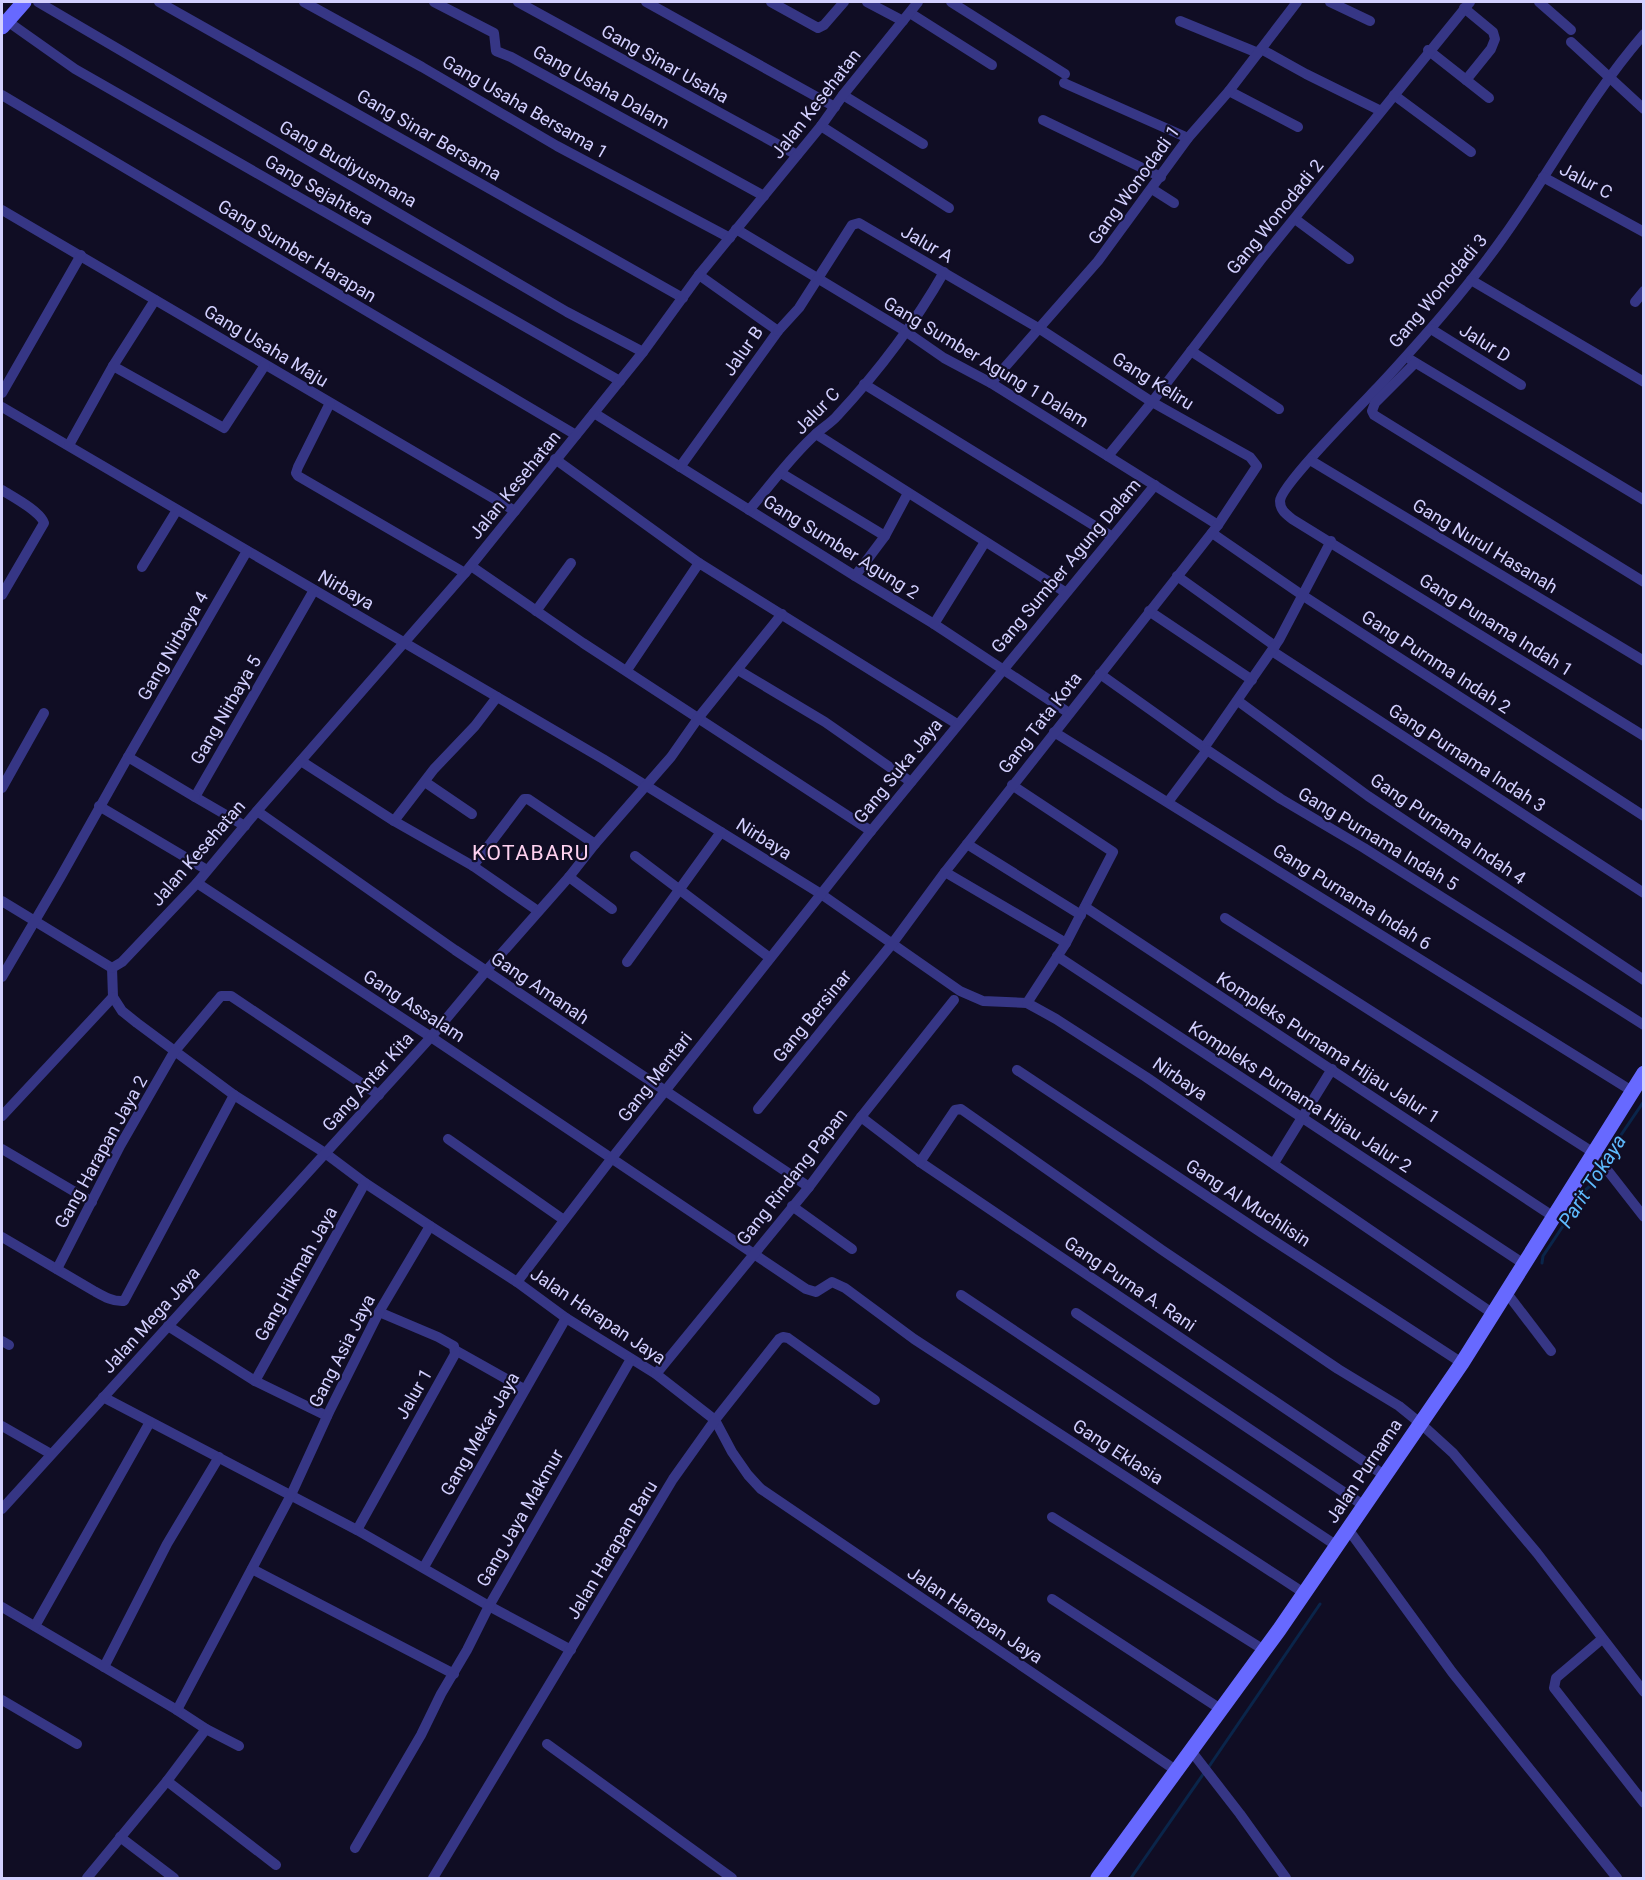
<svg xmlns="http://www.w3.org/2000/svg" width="1645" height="1880" viewBox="0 0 1645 1880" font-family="Roboto,sans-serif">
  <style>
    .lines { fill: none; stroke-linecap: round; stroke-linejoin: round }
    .stream { stroke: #0a254a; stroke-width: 3 }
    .street { stroke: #363685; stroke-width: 10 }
    .secondary { stroke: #6769ff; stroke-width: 15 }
    .labels { text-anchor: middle; stroke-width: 4.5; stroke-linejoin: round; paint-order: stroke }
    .street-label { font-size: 18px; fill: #d3d0ff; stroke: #100d24 }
    .water-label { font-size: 20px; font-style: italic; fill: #5ebbff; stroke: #100d24 }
    .quarter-label { font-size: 21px; letter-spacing: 1.5px; fill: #ffd2f0; stroke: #100d24 }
  </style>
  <rect width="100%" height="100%" fill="#100d24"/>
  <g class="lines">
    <g class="stream">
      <polyline points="1604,1160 1644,1101"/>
      <polyline points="1542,1263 1543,1256 1565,1223 1575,1199 1590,1186 1601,1166"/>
      <polyline points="1208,1768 1320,1604"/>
      <polyline points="1131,1878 1204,1773"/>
    </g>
    <g class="street">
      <polyline points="38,2 567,312 643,352"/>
      <polyline points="159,2 683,298"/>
      <polyline points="304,2 422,67 557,146 730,238"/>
      <polyline points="434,2 494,33 496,51 511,57 764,196"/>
      <polyline points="518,2 797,155"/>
      <polyline points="646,2 835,107"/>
      <polyline points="771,2 818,28 824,25 844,2"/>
      <polyline points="867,2 903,21"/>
      <polyline points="951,2 1065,74"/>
      <polyline points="1330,2 1370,21"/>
      <polyline points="1539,2 1571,30"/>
      <polyline points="1464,8 1493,32 1495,39 1491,49 1466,80"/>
      <polyline points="910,13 992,65"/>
      <polyline points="7,21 75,69 620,381"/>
      <polyline points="1180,21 1258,53"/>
      <path d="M 1644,34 C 1589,97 1551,171 1502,239 C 1465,291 1423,338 1380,385 C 1364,402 1281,485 1280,501 C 1280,510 1286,514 1292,519 L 1644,736"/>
      <polyline points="1571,42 1644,109"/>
      <polyline points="1261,49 1306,74 1381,111"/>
      <polyline points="1428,50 1489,98"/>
      <polyline points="1064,83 1188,138"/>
      <polyline points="1229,91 1298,127"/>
      <polyline points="2,95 576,435"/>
      <polyline points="843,95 923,144"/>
      <polyline points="1394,95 1471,152"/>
      <polyline points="1043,120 1161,177"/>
      <polyline points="821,126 949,208"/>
      <polyline points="1543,177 1644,232"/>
      <polyline points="1152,189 1174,203"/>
      <polyline points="2,210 515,511"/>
      <polyline points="1295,219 1349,259"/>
      <polyline points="736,229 905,331 944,358 991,383 1218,525"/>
      <polyline points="1471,280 1644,382"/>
      <polyline points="1635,302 1644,291"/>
      <polyline points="1431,329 1521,385"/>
      <polyline points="1191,351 1279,409"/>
      <polyline points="1411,360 1644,500"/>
      <polyline points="1415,363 1375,403 1372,411 1374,415 1644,582"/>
      <polyline points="113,366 224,428 265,365"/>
      <polyline points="991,383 1098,261 1188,138 1229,91 1297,2"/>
      <polyline points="864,384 1111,536"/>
      <polyline points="2,393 81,255"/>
      <polyline points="330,403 298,467 296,473 298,476 465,573"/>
      <polyline points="2,407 603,759 821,894 960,991 983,1001 1027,1003 1056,1019 1146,1077 1492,1313"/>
      <polyline points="594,413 855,576 934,624 1069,713"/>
      <polyline points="816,434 1065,592"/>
      <polyline points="69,445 113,366 155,300"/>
      <polyline points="1108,456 1152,402 1263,257 1470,2"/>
      <polyline points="555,459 699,563"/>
      <polyline points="1310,460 1644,661"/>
      <polyline points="680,467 778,331 699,275"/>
      <polyline points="781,473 885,536"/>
      <path d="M 2,490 C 13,497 40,511 44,523 L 2,595"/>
      <path d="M 749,510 C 770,486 792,455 816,434 C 822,428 831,423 837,416 C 877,373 915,323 944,272"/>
      <polyline points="1212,533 1302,595 1644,816"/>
      <polyline points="471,566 583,643 871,831"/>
      <polyline points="142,567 177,510"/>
      <polyline points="855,576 885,536 908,493"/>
      <polyline points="1177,576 1275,646"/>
      <polyline points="536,611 571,563"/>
      <polyline points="1149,611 1252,680"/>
      <polyline points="934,624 985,542"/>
      <polyline points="1272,651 1644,893"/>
      <polyline points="627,670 699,563 957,724"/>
      <polyline points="738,670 825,722 911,782"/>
      <polyline points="1100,674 1207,750 1281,799 1364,848 1644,1025"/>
      <polyline points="1238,701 1368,796 1644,980"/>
      <polyline points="1054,732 1632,1091"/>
      <polyline points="1204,748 1279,640 1331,541"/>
      <polyline points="128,757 247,551"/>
      <polyline points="301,761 394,821 473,866 538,911"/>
      <polyline points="425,782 472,814"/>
      <polyline points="1012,785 1113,852 1066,943"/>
      <polyline points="2,788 44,713"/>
      <polyline points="1168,802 1207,750"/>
      <polyline points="99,806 207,870"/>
      <polyline points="257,811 455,950 809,1187"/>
      <polyline points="394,821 434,769 475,726 497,697"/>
      <polyline points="245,826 195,797 314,590"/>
      <polyline points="967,844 1081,915"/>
      <polyline points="635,856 770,958"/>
      <polyline points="473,866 524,799 528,799 595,844"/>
      <polyline points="945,872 1066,943 1027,1003"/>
      <polyline points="569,877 612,909"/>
      <polyline points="197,883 431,1037 806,1289 816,1292 832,1282 845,1288 914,1339 1304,1593"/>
      <polyline points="2,901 112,968 113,997 122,1011 137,1023 234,1095 325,1153 365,1183 430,1226 517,1282 566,1318 656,1374 715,1420 732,1452 748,1475 761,1489 1177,1771"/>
      <polyline points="1085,907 1554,1217"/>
      <polyline points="1225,918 1594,1153 1644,1217"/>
      <polyline points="1057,956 1524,1264"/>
      <polyline points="627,962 721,832"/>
      <polyline points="112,968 122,962 197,883 257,811 465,573 643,352 699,275 821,126 843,95 918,2"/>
      <polyline points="2,977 60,878 128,757 195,797"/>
      <polyline points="1017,1070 1262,1233 1462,1363"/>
      <polyline points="758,1109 892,944 945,872 1218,525 1257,466 1250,457 1152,402 1040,329 859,223 852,225 799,308 778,331"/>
      <polyline points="2,1116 113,997"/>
      <polyline points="861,1117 920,1162 1384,1475"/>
      <polyline points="448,1139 564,1220"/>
      <polyline points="2,1149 92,1202"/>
      <polyline points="920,1162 955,1110 961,1109 1162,1250 1338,1369 1399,1406 1420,1423 1453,1453 1537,1553 1644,1692"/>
      <polyline points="1274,1163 1332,1069"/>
      <polyline points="792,1206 852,1249"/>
      <path d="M 2,1237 L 94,1291 C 103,1296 113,1302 124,1301 L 234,1095"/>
      <polyline points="57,1269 120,1146 174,1052 221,996 231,996 379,1095"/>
      <polyline points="517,1282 612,1158 871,831 1155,485"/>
      <polyline points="1506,1292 1551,1351"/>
      <polyline points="961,1295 1337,1546"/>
      <polyline points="1076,1313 1363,1505"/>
      <polyline points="168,1326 255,1381 327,1416"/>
      <polyline points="2,1341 9,1345"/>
      <polyline points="455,1350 524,1389"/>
      <polyline points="656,1374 809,1187 861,1117 954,1000"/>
      <polyline points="255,1381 365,1183"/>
      <polyline points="103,1397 357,1530 489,1606 571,1650"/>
      <polyline points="2,1426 51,1454"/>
      <polyline points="2,1509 431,1037 486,971 569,877 595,844 671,757 699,717 782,614"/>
      <polyline points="1052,1517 1264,1650"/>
      <polyline points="1348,1529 1452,1672 1617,1878"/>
      <polyline points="357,1530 455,1354 454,1346 438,1337 379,1312"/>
      <polyline points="424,1567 566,1318"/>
      <polyline points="252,1569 454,1674"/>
      <polyline points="1052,1599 1222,1710"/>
      <polyline points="2,1607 177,1710 206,1729 239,1746"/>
      <polyline points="35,1626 150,1422"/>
      <polyline points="1602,1639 1556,1678 1554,1688 1644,1803"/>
      <polyline points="104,1667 167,1544 219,1457"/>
      <polyline points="2,1700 77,1744"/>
      <polyline points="177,1710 291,1495 330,1410 379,1312 430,1226"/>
      <polyline points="547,1744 732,1878"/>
      <polyline points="1192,1752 1240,1814 1286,1878"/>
      <polyline points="167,1781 276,1865"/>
      <polyline points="120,1837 174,1878"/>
      <polyline points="355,1848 421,1735 441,1694 467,1650 489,1606 631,1359"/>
      <polyline points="87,1878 167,1781 206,1729"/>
      <polyline points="433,1878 673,1479 715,1420 779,1339 783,1337 788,1338 875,1400"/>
    </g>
    <g class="secondary">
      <polyline points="2,27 24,2"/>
      <polyline points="1098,1878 1279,1630 1462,1363 1644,1073"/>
    </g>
  </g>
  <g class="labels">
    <g class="street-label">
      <text transform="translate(665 64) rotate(29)" y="6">Gang Sinar Usaha</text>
      <text transform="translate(601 87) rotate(29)" y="6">Gang Usaha Dalam</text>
      <text transform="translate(816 104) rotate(-52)" y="6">Jalan Kesehatan</text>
      <text transform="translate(525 107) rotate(30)" y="6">Gang Usaha Bersama 1</text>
      <text transform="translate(429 135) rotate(30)" y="6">Gang Sinar Bersama</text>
      <text transform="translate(348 164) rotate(30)" y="6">Gang Budiyusmana</text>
      <text transform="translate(1586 181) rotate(28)" y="6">Jalur C</text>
      <text transform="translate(1134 185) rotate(-54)" y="6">Gang Wonodadi 1</text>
      <text transform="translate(319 190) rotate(30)" y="6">Gang Sejahtera</text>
      <text transform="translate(1275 217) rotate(-51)" y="6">Gang Wonodadi 2</text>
      <text transform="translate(927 244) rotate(30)" y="6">Jalur A</text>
      <text transform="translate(297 251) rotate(31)" y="6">Gang Sumber Harapan</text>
      <text transform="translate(1438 291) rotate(-50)" y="6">Gang Wonodadi 3</text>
      <text transform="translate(1485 343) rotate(32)" y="6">Jalur D</text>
      <text transform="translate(266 346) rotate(31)" y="6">Gang Usaha Maju</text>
      <text transform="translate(743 351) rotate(-55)" y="6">Jalur B</text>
      <text transform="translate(986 362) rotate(31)" y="6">Gang Sumber Agung 1 Dalam</text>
      <text transform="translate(1153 381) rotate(32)" y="6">Gang Keliru</text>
      <text transform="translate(817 411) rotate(-46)" y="6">Jalur C</text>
      <text transform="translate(515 485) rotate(-51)" y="6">Jalan Kesehatan</text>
      <text transform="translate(1485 546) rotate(31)" y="6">Gang Nurul Hasanah</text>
      <text transform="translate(841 547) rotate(32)" y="6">Gang Sumber Agung 2</text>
      <text transform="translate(1066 566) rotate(-50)" y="6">Gang Sumber Agung Dalam</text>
      <text transform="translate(346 590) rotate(30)" y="6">Nirbaya</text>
      <text transform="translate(1496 625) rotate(32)" y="6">Gang Punama Indah 1</text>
      <text transform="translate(173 646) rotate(-60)" y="6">Gang Nirbaya 4</text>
      <text transform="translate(1436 662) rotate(33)" y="6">Gang Purnma Indah 2</text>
      <text transform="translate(226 710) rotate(-60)" y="6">Gang Nirbaya 5</text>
      <text transform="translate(1040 723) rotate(-52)" y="6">Gang Tata Kota</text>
      <text transform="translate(1467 758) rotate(33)" y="6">Gang Purnama Indah 3</text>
      <text transform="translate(898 771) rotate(-51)" y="6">Gang Suka Jaya</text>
      <text transform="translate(1448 829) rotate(34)" y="6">Gang Purnama Indah 4</text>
      <text transform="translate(764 839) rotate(32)" y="6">Nirbaya</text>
      <text transform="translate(1378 839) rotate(31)" y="6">Gang Purnama Indah 5</text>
      <text transform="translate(198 853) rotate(-49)" y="6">Jalan Kesehatan</text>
      <text transform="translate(1352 897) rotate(32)" y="6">Gang Purnama Indah 6</text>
      <text transform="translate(540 988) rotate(34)" y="6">Gang Amanah</text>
      <text transform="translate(414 1006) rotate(33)" y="6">Gang Assalam</text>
      <text transform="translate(812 1016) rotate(-51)" y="6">Gang Bersinar</text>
      <text transform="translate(1328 1048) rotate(33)" y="6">Kompleks Purnama Hijau Jalur 1</text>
      <text transform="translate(655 1077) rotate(-52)" y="6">Gang Mentari</text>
      <text transform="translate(1180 1079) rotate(34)" y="6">Nirbaya</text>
      <text transform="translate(368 1082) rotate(-48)" y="6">Gang Antar Kita</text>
      <text transform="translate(1300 1097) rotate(33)" y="6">Kompleks Purnama Hijau Jalur 2</text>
      <text transform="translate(101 1152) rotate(-61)" y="6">Gang Harapan Jaya 2</text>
      <text transform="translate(792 1177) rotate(-52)" y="6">Gang Rindang Papan</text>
      <text transform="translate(1248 1203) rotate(33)" y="6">Gang Al Muchlisin</text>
      <text transform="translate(296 1274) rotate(-61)" y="6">Gang Hikmah Jaya</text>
      <text transform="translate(1130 1284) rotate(34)" y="6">Gang Purna A. Rani</text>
      <text transform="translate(598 1316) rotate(34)" y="6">Jalan Harapan Jaya</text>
      <text transform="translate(151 1320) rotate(-48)" y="6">Jalan Mega Jaya</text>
      <text transform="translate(342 1351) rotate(-63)" y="6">Gang Asia Jaya</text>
      <text transform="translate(414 1394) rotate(-60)" y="6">Jalur 1</text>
      <text transform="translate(480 1434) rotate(-60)" y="6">Gang Mekar Jaya</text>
      <text transform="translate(1118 1452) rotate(33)" y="6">Gang Eklasia</text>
      <text transform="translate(1364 1471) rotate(-56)" y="6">Jalan Purnama</text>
      <text transform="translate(520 1518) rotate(-60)" y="6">Gang Jaya Makmur</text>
      <text transform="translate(612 1550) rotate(-59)" y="6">Jalan Harapan Baru</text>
      <text transform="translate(975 1615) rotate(34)" y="6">Jalan Harapan Jaya</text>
    </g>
    <g class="water-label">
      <text transform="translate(1592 1181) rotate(-57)" y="7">Parit Tokaya</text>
    </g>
    <g class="quarter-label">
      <text x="531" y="860">KOTABARU</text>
    </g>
  </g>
  <rect width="1645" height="1880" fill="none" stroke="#d3d0ff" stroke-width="6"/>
</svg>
